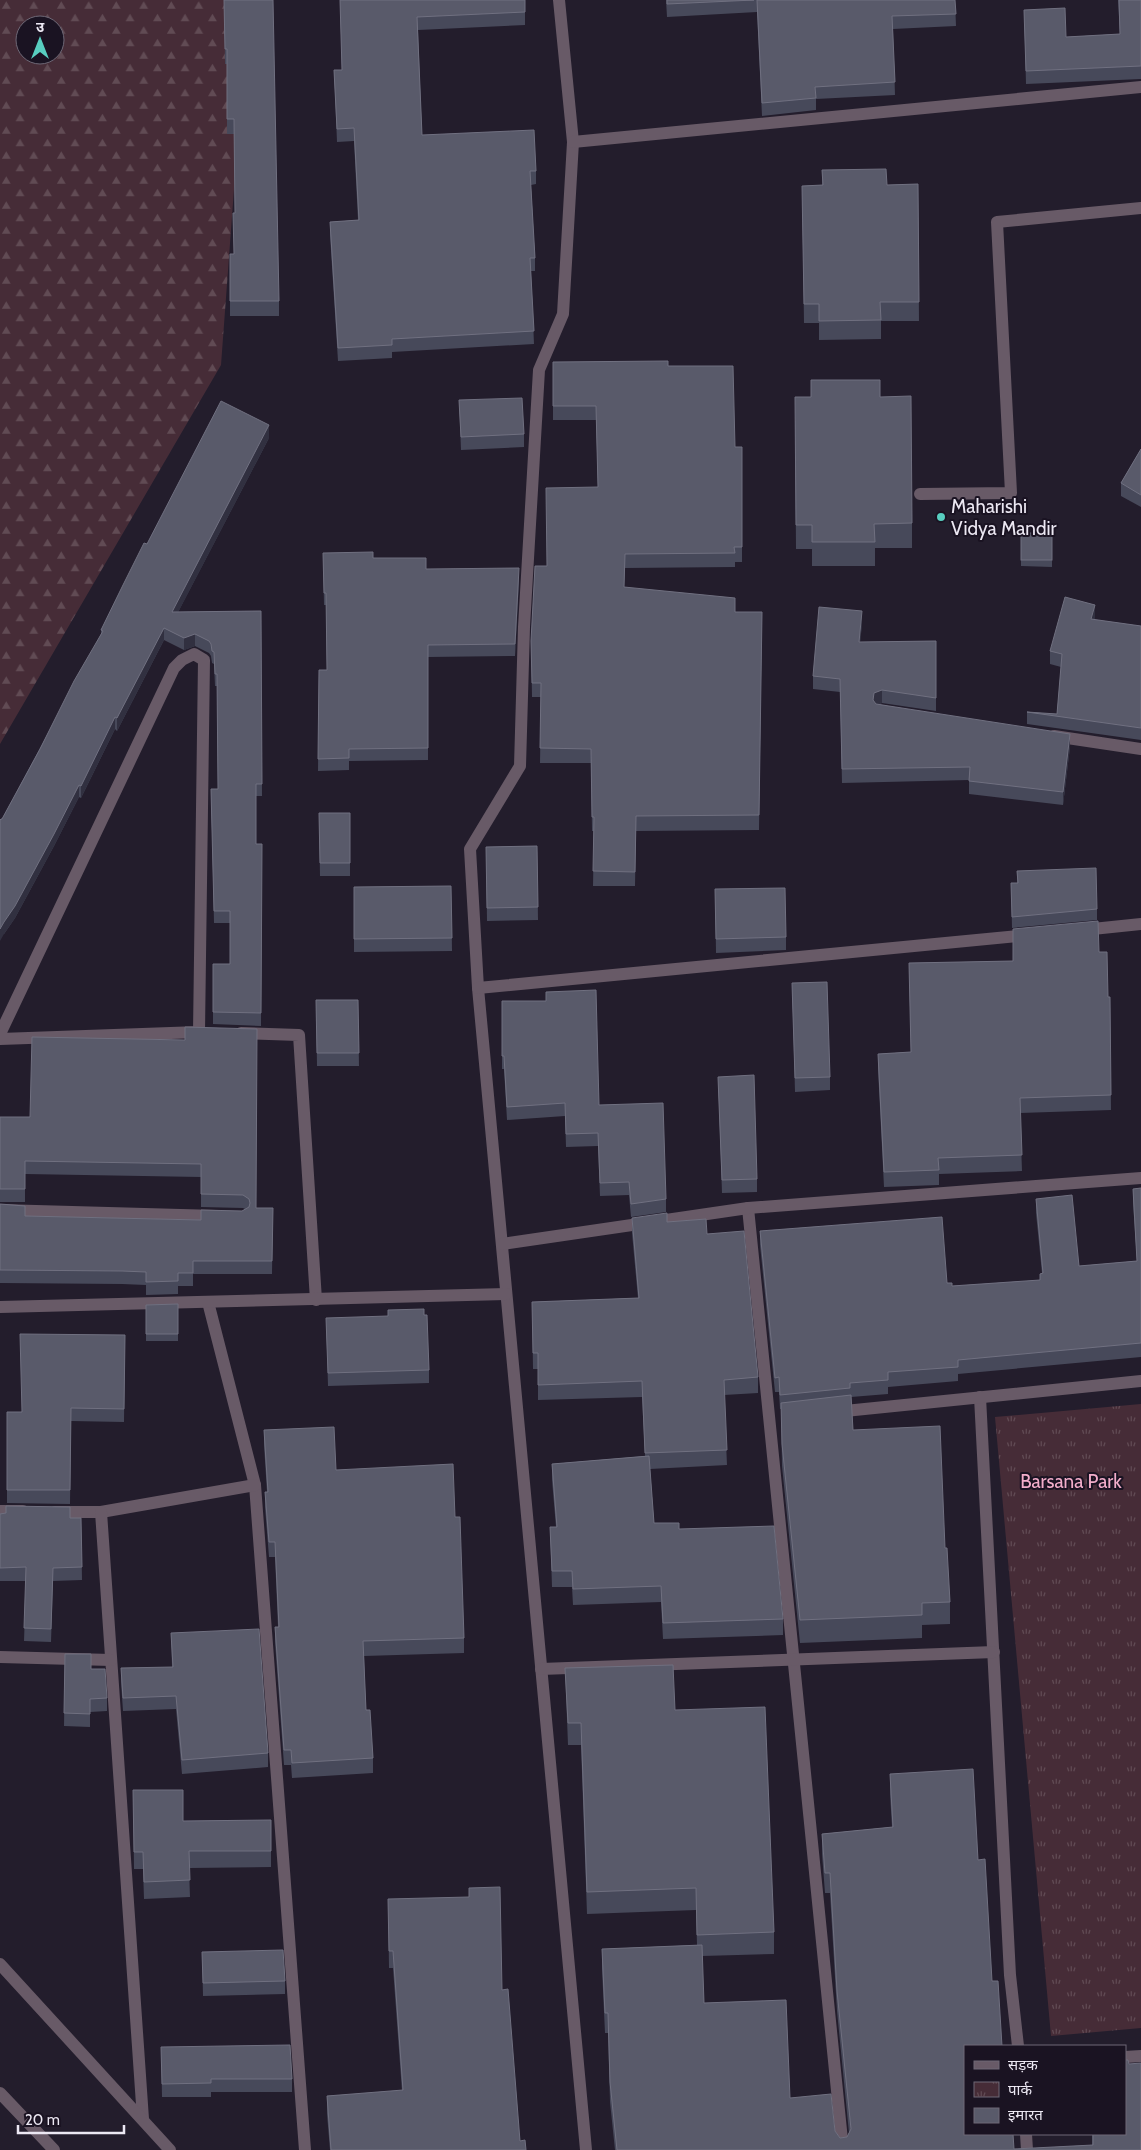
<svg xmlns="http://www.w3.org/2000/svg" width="1141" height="2150" viewBox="0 0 1141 2150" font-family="Cabin,'Noto Sans Devanagari',sans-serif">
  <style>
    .forest { fill: url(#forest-firs); fill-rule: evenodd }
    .park { fill: url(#park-tufts) }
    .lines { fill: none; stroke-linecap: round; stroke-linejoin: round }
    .minor { stroke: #685a67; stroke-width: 12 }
    .wall { fill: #47495a }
    .shaded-wall { fill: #313040 }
    .building { fill: #595a6a; stroke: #707080 }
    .poi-dot { fill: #58cec0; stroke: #1a1322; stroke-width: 2 }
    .labels { text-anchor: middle; stroke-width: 4; stroke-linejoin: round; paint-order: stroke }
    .poi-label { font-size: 19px; fill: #ece8f3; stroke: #1a1322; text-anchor: start }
    .park-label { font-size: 19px; fill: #f2adca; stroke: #1a1322 }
  </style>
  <defs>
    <pattern id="forest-firs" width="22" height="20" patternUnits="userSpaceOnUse" patternTransform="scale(1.25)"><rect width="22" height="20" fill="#462c37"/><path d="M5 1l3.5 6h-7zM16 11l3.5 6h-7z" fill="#614b54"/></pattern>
    <pattern id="park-tufts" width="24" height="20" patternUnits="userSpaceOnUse" patternTransform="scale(1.25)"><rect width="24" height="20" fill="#462c37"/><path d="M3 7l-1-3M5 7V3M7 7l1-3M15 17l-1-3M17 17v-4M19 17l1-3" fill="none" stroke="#614b54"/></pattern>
  </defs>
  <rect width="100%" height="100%" fill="#231d2c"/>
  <path class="forest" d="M 0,0 L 248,0 L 221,365 L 0,744 ZM 25,25 L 55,25 L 55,55 L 25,55 Z"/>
  <polygon class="park" points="1141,1404 1141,2028 1051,2036 995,1417"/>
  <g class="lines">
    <g class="minor">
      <polyline points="559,0 573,142 563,314 539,370 524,627 520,766 470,849 478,988 586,2150"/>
      <polyline points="573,142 1141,87"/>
      <polyline points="920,494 1011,493 997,222 1141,208"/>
      <polyline points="1054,736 1141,749"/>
      <polyline points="1083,930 1141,924"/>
      <polyline points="478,988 1028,935"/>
      <polyline points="241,1033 299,1035 316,1300"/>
      <polyline points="0,1034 174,668 182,660 194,654 204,660 199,1032 0,1039"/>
      <polyline points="748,1208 843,2150"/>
      <polyline points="0,1210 217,1216"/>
      <polyline points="502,1244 748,1208 1141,1178"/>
      <polyline points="208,1302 255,1485 305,2150"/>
      <polyline points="0,1307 506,1294"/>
      <polyline points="980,1397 1010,1975 1018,2046"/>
      <polyline points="835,1412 1141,1381"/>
      <polyline points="0,1511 23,1511"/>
      <polyline points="55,1512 101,1512 255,1485"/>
      <polyline points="101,1512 143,2119"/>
      <polyline points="0,1657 111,1660"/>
      <polyline points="541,1669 994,1652"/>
      <polyline points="0,1964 170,2150"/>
      <polyline points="1125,2057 1141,2056"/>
      <polyline points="0,2093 54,2150"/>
      <polyline points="1026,2134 1027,2150"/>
    </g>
  </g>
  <g class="wall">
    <polygon points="224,0 279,301 279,316 230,316 230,254 234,254 235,213 234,134 227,134 227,64 225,64"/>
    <polygon points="340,0 525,0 525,25 418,30 422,135 536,171 536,184 531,185 535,258 535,271 531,271 534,344 392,352 392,358 338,361 330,235 330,222 358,220 354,141 337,142 334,70 342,70"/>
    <polygon points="666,0 955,0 956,26 893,29 895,95 816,99 816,110 762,116 757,12 667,17"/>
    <polygon points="1118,0 1141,0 1141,79 1026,84 1024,10 1066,37 1120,34"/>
    <polygon points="822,170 887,185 918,184 919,321 881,321 881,339 819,340 819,323 804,323 802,186 822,185"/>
    <polygon points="553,362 668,366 735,447 742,447 742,562 735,562 735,567 625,568 624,587 735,612 762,612 759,830 636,831 635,886 593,886 594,831 592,831 591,763 540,763 541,697 532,697 531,641 547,566 598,487 596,420 553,420"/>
    <polygon points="880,397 912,523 912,548 875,548 875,566 812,566 812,549 796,549 795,421"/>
    <polygon points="459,400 524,434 524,447 461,450"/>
    <polygon points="269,438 178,612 261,611 262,796 256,796 256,844 262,844 261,1026 213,1024 213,964 230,964 230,923 214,923 211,789 218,789 217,686 215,686 214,664 212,663 211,656 209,653 195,646 184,650 164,640 117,731 115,729 81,798 79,797 54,846 15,918 4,934 2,819 101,634 101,630 147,544"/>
    <polygon points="1141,449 1141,507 1121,496 1121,483"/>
    <polygon points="1021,533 1052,533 1052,567 1021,566"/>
    <polygon points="323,553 373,558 426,569 519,580 515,656 428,657 428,760 349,761 349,770 318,771 319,670 327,670 326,605 324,605"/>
    <polygon points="1095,618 1095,620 1141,626 1141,740 1027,724 1027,712 1057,714 1061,667 1050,664 1050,651"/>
    <polygon points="862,624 860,642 936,641 936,711 882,703 879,704 1070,747 1063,805 969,794 969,780 842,783 840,692 813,689 813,676"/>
    <polygon points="350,813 350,876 320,876 319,814"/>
    <polygon points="537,846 538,920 487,921 486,847"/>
    <polygon points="1017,871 1097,909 1097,920 1012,928 1011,883 1017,883"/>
    <polygon points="451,886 452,951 354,952 354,887"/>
    <polygon points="715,889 786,937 786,950 716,953"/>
    <polygon points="1099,952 1108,997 1110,997 1111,1110 1020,1113 1022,1171 939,1174 939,1185 884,1187 878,1069 878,1054 911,1052 909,963 1013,961"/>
    <polygon points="792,983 830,1077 830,1090 795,1092"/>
    <polygon points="546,992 599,1105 666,1199 666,1212 631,1217 629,1195 600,1196 598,1146 566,1147 565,1116 507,1120 504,1069 502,1069 502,1001 546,1001"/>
    <polygon points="316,1000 358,1000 359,1066 317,1066"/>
    <polygon points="185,1040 256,1208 273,1208 272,1274 193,1274 193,1286 178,1286 178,1294 146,1295 146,1285 122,1284 0,1283 0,1204 25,1216 201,1220 242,1211 245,1209 243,1208 201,1207 201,1177 25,1174 25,1202 0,1202 0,1117 30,1117"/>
    <polygon points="718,1077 757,1179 757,1192 722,1193"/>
    <polygon points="1141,1188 1141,1357 958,1374 958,1381 888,1387 888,1394 851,1397 853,1430 945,1548 950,1602 950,1624 922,1625 922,1638 800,1643 782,1466 781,1409 780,1409 779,1392 775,1392 760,1245 760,1231 947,1283 952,1286 1040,1280 1040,1274 1042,1273 1036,1213 1036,1199 1079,1266 1137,1261 1133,1203 1133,1189"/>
    <polygon points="632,1218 667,1222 707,1234 758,1377 758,1393 724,1395 727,1465 650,1469 654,1523 679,1529 783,1619 783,1635 663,1639 661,1602 573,1605 572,1587 552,1587 550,1527 556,1527 552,1480 552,1464 645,1456 642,1397 538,1400 538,1369 533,1369 532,1302 638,1298 632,1233"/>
    <polygon points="178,1304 178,1341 146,1341 146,1305"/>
    <polygon points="326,1318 429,1370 429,1383 328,1386"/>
    <polygon points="125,1335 124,1422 71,1421 70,1504 7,1503 7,1412 21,1412"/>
    <polygon points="264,1430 336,1470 455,1517 464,1638 464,1653 364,1656 366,1710 373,1758 373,1773 292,1778 291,1765 284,1765 275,1642 275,1627 278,1627 275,1557 269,1557 265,1507 265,1492 267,1492 264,1445"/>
    <polygon points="6,1513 70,1518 81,1518 82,1580 53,1581 51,1642 24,1641 26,1581 0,1581 0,1514"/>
    <polygon points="171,1633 268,1753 268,1767 182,1774 176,1709 123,1711 121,1682 121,1668 172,1667"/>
    <polygon points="65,1654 91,1669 107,1698 107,1711 90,1712 90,1727 64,1726"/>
    <polygon points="565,1668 675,1710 774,1932 774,1954 702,1956 704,2003 790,2098 835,2131 840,2138 847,2137 849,2133 837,2011 830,1893 825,1893 822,1854 822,1834 892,1827 890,1794 890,1774 965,2046 1014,2149 1092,2145 1092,2134 1125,2134 1141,2150 615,2150 610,2102 608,2033 605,2033 602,1969 602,1949 697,1945 696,1910 587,1914 581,1745 568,1745"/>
    <polygon points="133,1790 183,1821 271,1820 271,1867 189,1868 190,1897 144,1899 143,1869 134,1869"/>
    <polygon points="388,1899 502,1990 520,2141 526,2150 330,2150 327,2114 327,2096 402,2091 393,1968 389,1968"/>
    <polygon points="202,1952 285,1981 285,1994 203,1996"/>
    <polygon points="161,2047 292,2079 292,2092 211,2092 211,2097 162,2097"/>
  </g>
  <g class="shaded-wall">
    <polygon points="269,425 269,438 172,624 172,612"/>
    <polygon points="519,568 519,580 515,656 515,644"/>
    <polygon points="1095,605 1095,618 1091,632 1091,619"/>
    <polygon points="862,611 862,624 859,655 859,642"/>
    <polygon points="164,628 164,640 117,731 117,718"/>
    <polygon points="195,634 195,646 184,650 184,638"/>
    <polygon points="882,690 882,703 874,706 873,700 874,693"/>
    <polygon points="115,717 115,729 81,798 81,786"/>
    <polygon points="1070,734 1070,747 1063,805 1063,792"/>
    <polygon points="79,785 79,797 54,846 15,918 4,934 0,941 0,929"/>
  </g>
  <g class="building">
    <polygon points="224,0 273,0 279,301 230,301 230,254 234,254 233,213 235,213 234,119 227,119 227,49 225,49"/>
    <polygon points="340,0 525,0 525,12 417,17 422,135 534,130 536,171 530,171 535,258 530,258 534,331 392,339 392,345 338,348 330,222 359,220 354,128 337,129 334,70 342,70"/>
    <polygon points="667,0 754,0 667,4"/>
    <polygon points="757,0 955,0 956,14 892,16 895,82 815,87 816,98 762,103"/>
    <polygon points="1119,0 1141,0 1141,66 1026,71 1024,10 1065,8 1066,37 1120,34"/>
    <polygon points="886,169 887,185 918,184 919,302 880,302 881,320 819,321 819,304 804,304 802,186 823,185 822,170"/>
    <polygon points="668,361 668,366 733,366 735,447 742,447 742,547 734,547 735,553 625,554 624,587 735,598 735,612 762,612 759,815 636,816 635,872 593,871 594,817 592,817 591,749 540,748 541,683 532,683 531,641 535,566 547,566 546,488 598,487 596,406 553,406 553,362"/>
    <polygon points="811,380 880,380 880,397 911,396 912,523 874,524 875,542 812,542 812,525 796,525 795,397 811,397"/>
    <polygon points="522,398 524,434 461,437 459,400"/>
    <polygon points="221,401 269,425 172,612 261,611 262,784 256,784 256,844 262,844 261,1013 213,1012 213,964 230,964 230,911 214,911 211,789 218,789 217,674 215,674 214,652 212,651 211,644 209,641 195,634 184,638 164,628 117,718 115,717 81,786 79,785 54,834 15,906 4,922 0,929 0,820 1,819 2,819 40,749 74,681 103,631 101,630 123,585 144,543 147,544"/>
    <polygon points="1141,449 1141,495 1121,483"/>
    <rect x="1021" y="533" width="31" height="27"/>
    <polygon points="373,552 373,558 426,558 426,569 519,568 515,644 428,645 428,748 349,749 349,758 318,759 319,670 327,670 326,593 324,593 323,553"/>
    <polygon points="1065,597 1095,605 1091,619 1141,626 1141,728 1027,712 1057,714 1062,654 1050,651"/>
    <polygon points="819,607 862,611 859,642 936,641 936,698 882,690 874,693 873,700 876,704 1070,734 1063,792 969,781 970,767 842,769 840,679 813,676"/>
    <polygon points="319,813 350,813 350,863 320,863"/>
    <polygon points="537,846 538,907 487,908 486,847"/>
    <polygon points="1096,868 1097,909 1012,917 1011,883 1018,883 1017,871"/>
    <polygon points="451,886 452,938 354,939 354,887"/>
    <polygon points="785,888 786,937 716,939 715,889"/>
    <polygon points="1098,921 1099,952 1107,952 1108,997 1110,997 1111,1095 1020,1098 1022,1155 938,1158 939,1170 884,1172 878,1054 911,1052 909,963 1013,961 1013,929"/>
    <polygon points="827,982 830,1077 795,1078 792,983"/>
    <polygon points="596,990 599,1105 663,1103 666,1199 631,1204 629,1182 600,1183 598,1133 566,1134 565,1103 507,1107 504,1056 502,1056 502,1001 546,1001 546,992"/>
    <polygon points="316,1000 358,1000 359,1053 317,1053"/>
    <polygon points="185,1027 257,1029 256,1208 273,1208 272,1261 193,1261 193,1273 178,1273 178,1281 146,1282 146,1272 122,1271 0,1270 0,1204 25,1206 25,1216 201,1220 201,1210 242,1211 249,1207 250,1203 249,1199 243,1195 201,1194 201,1164 25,1161 25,1189 0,1189 0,1117 30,1117 32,1037 185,1040"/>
    <polygon points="754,1075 757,1179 722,1180 718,1077"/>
    <polygon points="1141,1188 1141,1343 958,1360 958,1367 888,1372 888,1380 850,1383 850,1388 780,1395 779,1377 775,1378 760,1231 942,1217 947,1283 952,1283 952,1286 1040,1280 1040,1274 1043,1273 1036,1199 1072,1195 1079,1266 1137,1261 1133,1189"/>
    <polygon points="667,1213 667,1222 706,1219 707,1234 744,1231 758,1377 724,1380 727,1450 645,1453 642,1381 538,1385 538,1353 533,1353 532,1302 639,1298 632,1218"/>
    <polygon points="178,1304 178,1334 146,1334 146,1305"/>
    <polygon points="424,1309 424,1315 427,1315 429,1370 328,1373 326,1318 388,1316 388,1310"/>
    <polygon points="20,1334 125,1335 124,1409 71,1408 70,1490 7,1490 7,1412 22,1412"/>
    <polygon points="851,1395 853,1430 940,1426 945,1548 947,1548 950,1602 922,1603 922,1615 800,1620 782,1444 781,1403"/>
    <polygon points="334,1427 336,1470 453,1464 455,1517 460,1517 464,1638 363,1641 366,1710 370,1710 373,1758 292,1763 291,1750 284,1750 275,1627 279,1627 275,1542 269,1542 265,1492 268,1492 264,1430"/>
    <polygon points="649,1456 654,1523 679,1523 679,1529 774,1526 783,1619 663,1623 661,1586 573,1589 572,1571 552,1571 550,1527 557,1527 552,1464"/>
    <polygon points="6,1506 70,1507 70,1518 81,1518 82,1567 53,1568 51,1629 24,1628 26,1567 0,1568 0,1514 6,1513"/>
    <polygon points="259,1629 268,1753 182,1760 176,1696 123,1698 121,1668 173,1667 171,1633"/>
    <polygon points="65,1654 91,1654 91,1669 105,1669 107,1698 90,1699 90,1714 64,1713"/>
    <polygon points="673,1665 675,1710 765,1707 774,1932 697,1935 696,1888 587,1892 581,1723 568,1723 565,1668"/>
    <polygon points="973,1769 978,1860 985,1859 992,1981 998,1981 1002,2046 965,2046 965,2134 1013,2134 1014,2149 1093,2145 1093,2134 1125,2134 1125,2060 1128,2060 1129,2064 1141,2063 1141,2150 617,2150 610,2082 608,2013 605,2013 602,1949 702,1945 704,2003 786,2000 790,2098 831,2094 835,2131 840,2138 847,2137 851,2129 837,1991 830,1873 825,1873 822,1834 893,1827 890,1774"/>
    <polygon points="133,1790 183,1790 183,1821 271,1820 271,1851 189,1851 190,1880 144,1882 143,1852 134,1852"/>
    <polygon points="500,1887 502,1990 508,1989 520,2141 525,2140 526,2150 331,2150 327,2096 403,2090 393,1951 389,1951 388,1899 469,1897 469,1888"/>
    <polygon points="283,1950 285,1981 203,1983 202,1952"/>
    <polygon points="290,2045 292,2079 211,2079 211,2083 162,2084 161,2047"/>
  </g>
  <circle class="poi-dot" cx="941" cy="517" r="5"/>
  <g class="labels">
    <g class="poi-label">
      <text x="951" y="513">Maharishi<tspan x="951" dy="22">Vidya Mandir</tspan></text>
    </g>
    <g class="park-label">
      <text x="1071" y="1488">Barsana Park</text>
    </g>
  </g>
  <rect x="964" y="2045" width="162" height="90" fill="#1a1322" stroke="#6e6876"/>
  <rect x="974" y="2061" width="25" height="8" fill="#685a67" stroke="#6e6876"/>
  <text x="1008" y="2070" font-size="15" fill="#ece8f3">सड़क</text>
  <rect x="974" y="2082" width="25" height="15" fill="url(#park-tufts)" stroke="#6e6876"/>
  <text x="1008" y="2095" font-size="15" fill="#ece8f3">पार्क</text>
  <rect x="974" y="2108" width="25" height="15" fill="#595a6a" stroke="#6e6876"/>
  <text x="1008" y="2120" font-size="15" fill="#ece8f3">इमारत</text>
  <g transform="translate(40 40)"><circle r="24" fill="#1a1322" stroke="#6e6876"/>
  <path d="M0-4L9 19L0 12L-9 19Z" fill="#58cec0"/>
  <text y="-8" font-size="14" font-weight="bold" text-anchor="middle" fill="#ece8f3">उ</text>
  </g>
  <path d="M18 2125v8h106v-8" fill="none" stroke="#ece8f3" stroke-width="2.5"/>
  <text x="25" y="2125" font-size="15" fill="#ece8f3" stroke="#1a1322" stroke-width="4" paint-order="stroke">20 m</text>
</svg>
